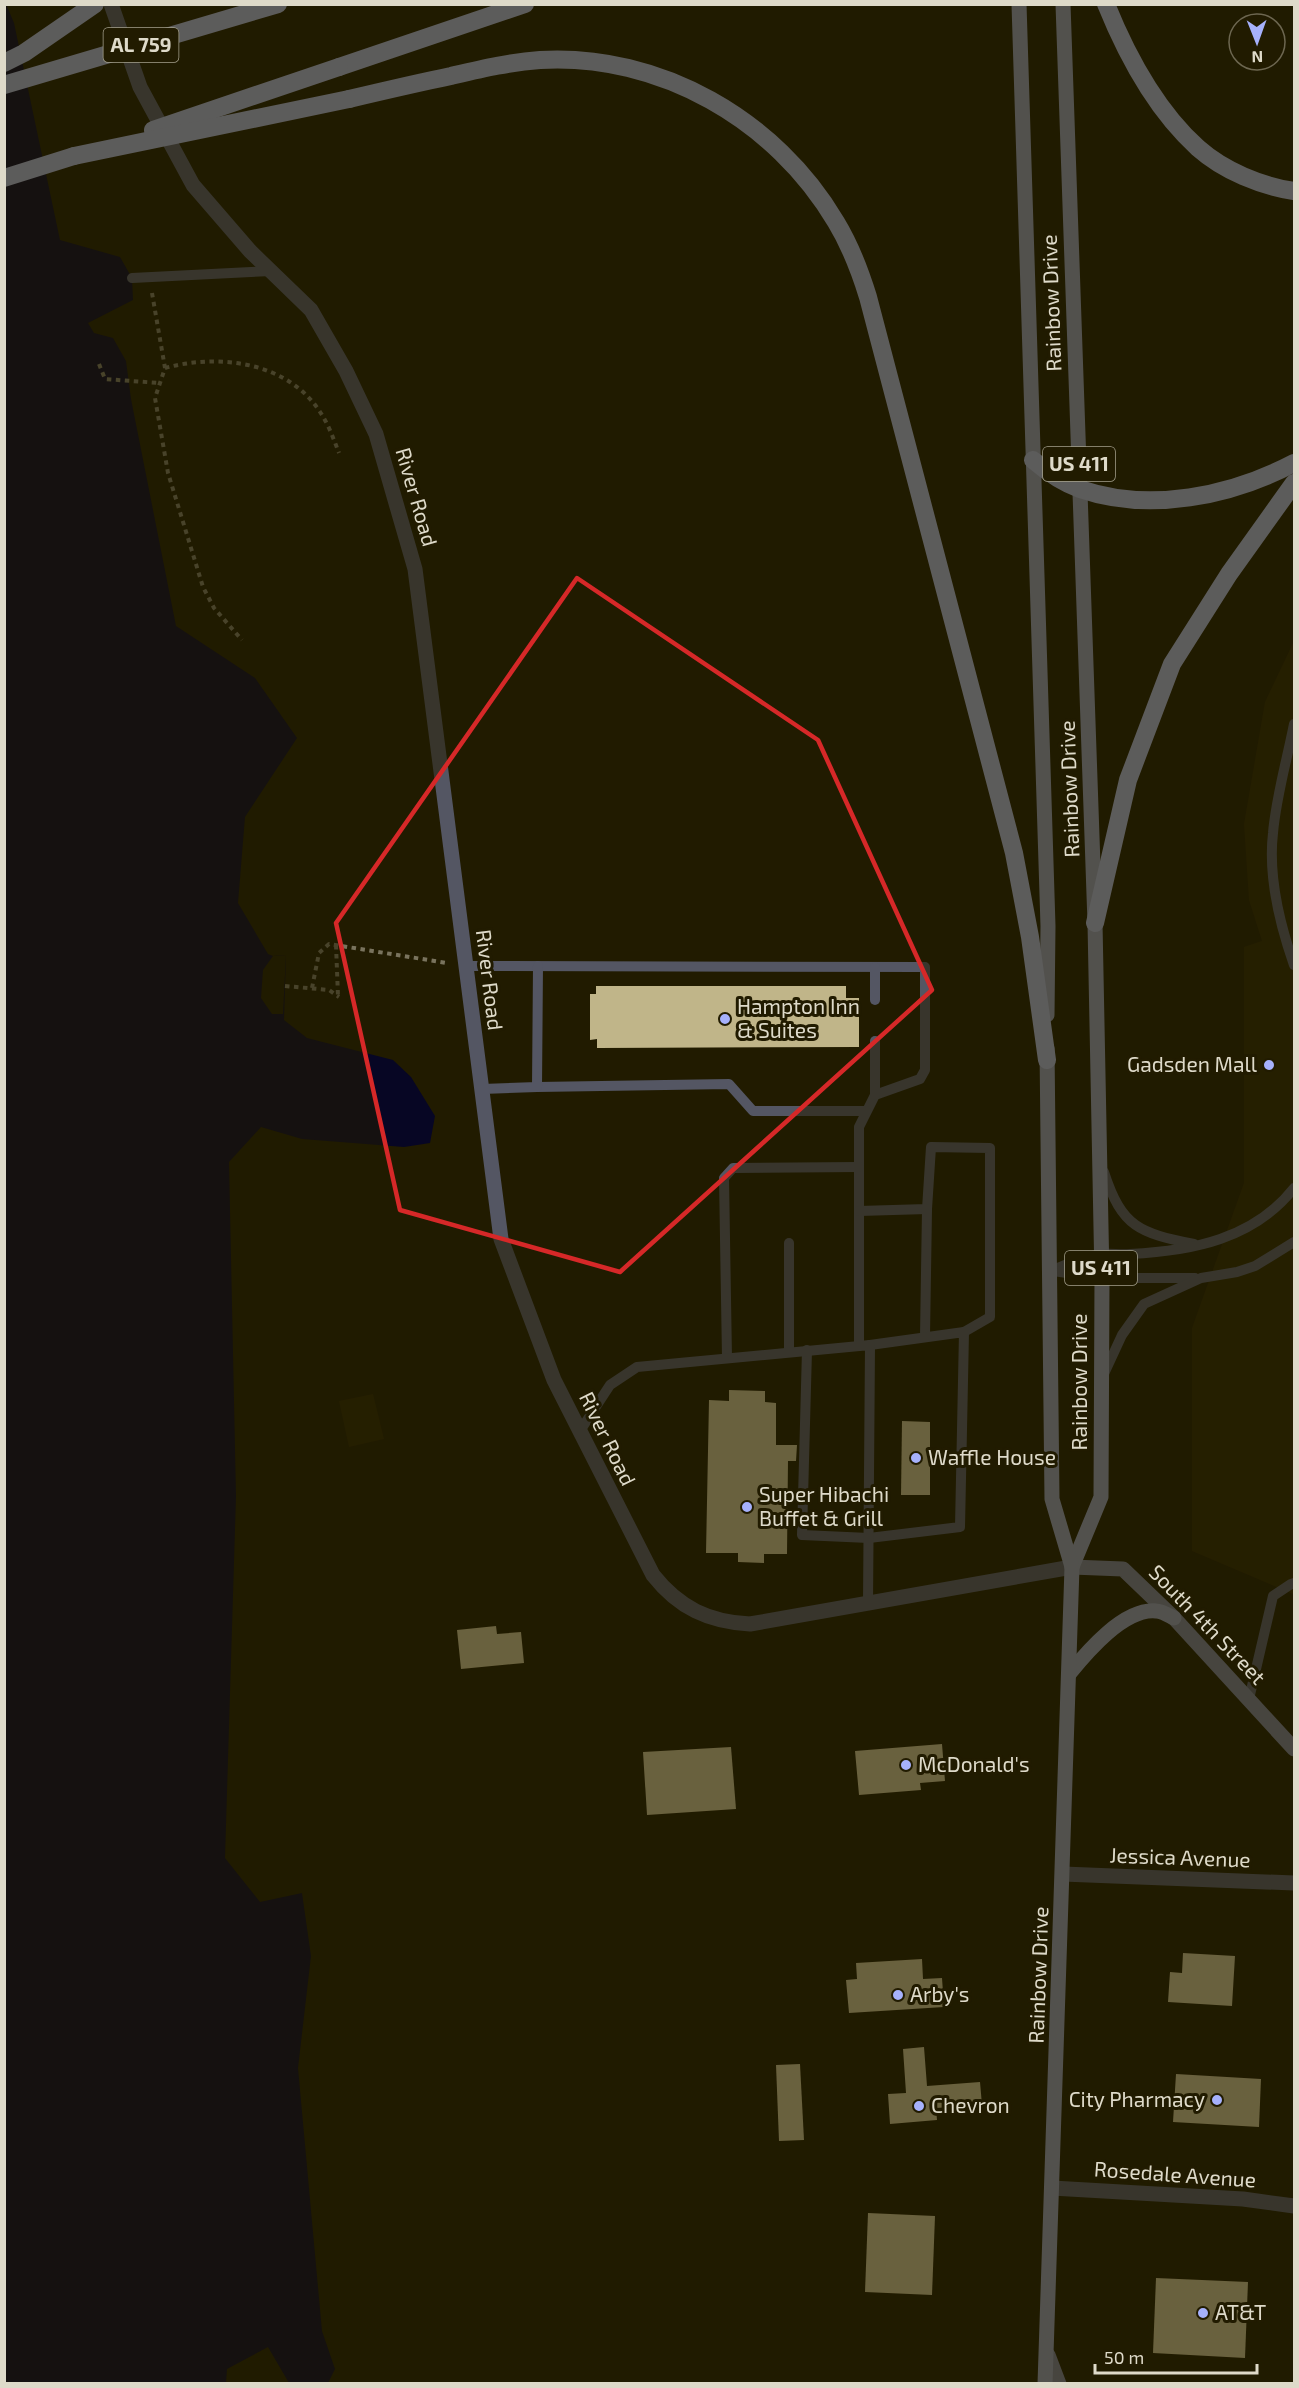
<svg xmlns="http://www.w3.org/2000/svg" width="1299" height="2388" viewBox="0 0 1299 2388" font-family="'Exo 2',sans-serif">
  <style>
    .built { fill: #2c2400 }
    .water { fill: #070624 }
    .pier { fill: #211b00 }
    .building { fill: #c0b589 }
    .lines { fill: none; stroke-linecap: round; stroke-linejoin: round }
    .path { stroke: #79735d; stroke-width: 4; stroke-dasharray: 4.5 4.5; stroke-linecap: butt }
    .lane { stroke: #545663; stroke-width: 10 }
    .street { stroke: #545663; stroke-width: 15 }
    .secondary { stroke: #75788c; stroke-width: 15 }
    .primary { stroke: #8e93ac; stroke-width: 15 }
    .highway { stroke: #a5aac9; stroke-width: 18 }
    .highway-bridge { stroke: #a5aac9; stroke-width: 18 }
    .marked { fill: none; stroke: #d62828; stroke-width: 4.5; stroke-linejoin: round }
    .poi-dot { fill: #a6b1fc; stroke: #211b00; stroke-width: 2 }
    .labels { text-anchor: middle; stroke-width: 6; stroke-linejoin: round; paint-order: stroke }
    .shield { fill: #211b00; stroke: #a5a18d; stroke-width: 1.5 }
    .shield-label { font-size: 20px; font-weight: bold; fill: #dedac9 }
    .street-label { font-size: 21px; fill: #dedac9; stroke: #211b00 }
    .poi-label { font-size: 21px; fill: #dedac9; stroke: #211b00; text-anchor: start }
  </style>
  <rect width="100%" height="100%" fill="#211b00"/>
  <g class="built">
    <polygon points="1294,641 1294,1594 1293,1594 1192,1551 1192,1328 1244,1183 1244,947 1262,941 1249,900 1244,824 1265,702"/>
    <polygon points="373,1394 384,1439 349,1447 339,1401"/>
  </g>
  <polygon class="water" points="6,4 14,23 60,240 120,257 132,278 133,300 88,323 94,333 113,338 126,361 131,399 176,626 255,678 297,738 245,817 238,903 268,954 273,956 286,955 284,1020 307,1038 393,1060 411,1077 435,1116 430,1143 404,1147 302,1139 261,1127 229,1162 236,1496 225,1858 260,1902 302,1893 311,1956 298,2068 322,2331 335,2369 328,2383 289,2383 268,2347 227,2369 226,2383 5,2384"/>
  <polygon class="pier" points="286,955 283,1014 272,1014 261,998 263,970 273,956"/>
  <g class="building">
    <polygon points="596,986 846,986 846,998 859,998 859,1047 597,1048 597,1039 590,1040 590,994 596,994"/>
    <polygon points="729,1390 765,1391 765,1402 776,1403 776,1445 797,1445 796,1461 788,1461 787,1554 764,1554 764,1563 738,1562 738,1553 706,1553 709,1400 729,1401"/>
    <polygon points="902,1421 930,1422 930,1495 901,1495"/>
    <polygon points="496,1626 497,1634 521,1632 524,1663 461,1669 457,1630"/>
    <polygon points="942,1744 945,1781 920,1783 921,1790 859,1795 855,1751"/>
    <polygon points="731,1747 736,1809 647,1815 643,1752"/>
    <polygon points="1183,1953 1235,1956 1232,2006 1168,2002 1170,1972 1182,1973"/>
    <polygon points="922,1959 923,1979 942,1978 944,2007 849,2013 846,1980 857,1979 856,1963"/>
    <polygon points="924,2047 927,2086 980,2082 982,2105 936,2108 937,2120 890,2124 888,2094 906,2093 903,2049"/>
    <polygon points="800,2064 804,2140 779,2141 776,2065"/>
    <polygon points="1176,2074 1261,2079 1259,2127 1173,2122"/>
    <polygon points="868,2213 935,2216 932,2295 865,2292"/>
    <polygon points="1156,2278 1248,2282 1245,2358 1153,2353"/>
  </g>
  <g class="lines">
    <g class="path">
      <polyline points="152,293 165,368 155,398 168,473 203,587 214,608 242,640"/>
      <polyline points="99,364 105,379 159,383"/>
      <path d="M 165,368 C 220,353 290,362 322,415 C 329,426 334,440 339,453"/>
      <polyline points="336,945 338,996"/>
      <polyline points="285,986 329,990 339,997"/>
      <polyline points="312,988 319,953 329,944 447,963"/>
    </g>
    <g class="lane">
      <polyline points="132,278 271,271"/>
      <path d="M 1294,724 C 1287,760 1276,797 1273,833 C 1268,876 1280,925 1294,965"/>
      <polyline points="466,966 925,967 925,1070 920,1079 875,1095 859,1127 859,1346"/>
      <polyline points="875,1000 875,967"/>
      <polyline points="875,1041 875,1095"/>
      <polyline points="537,1087 729,1084 753,1111 866,1111"/>
      <polyline points="482,1089 537,1087 538,966"/>
      <path d="M 1104,1172 C 1122,1228 1140,1233 1194,1244"/>
      <polyline points="859,1211 927,1209 931,1147 990,1148 990,1317 964,1332"/>
      <polyline points="789,1243 789,1352"/>
      <path d="M 1049,1271 C 1066,1265 1085,1256 1102,1254 C 1111,1253 1120,1255 1130,1254 C 1192,1251 1254,1239 1294,1188"/>
      <polyline points="1053,1271 1102,1278 1195,1278"/>
      <polyline points="925,1337 927,1209"/>
      <polyline points="807,1350 802,1535 869,1538 960,1527 964,1332 870,1345"/>
      <polyline points="727,1358 724,1178 733,1168 859,1167"/>
      <polyline points="1103,1376 1122,1335 1144,1304 1201,1278 1237,1272 1255,1266 1294,1242"/>
      <polyline points="580,1431 610,1385 637,1367 870,1345 868,1604"/>
      <polyline points="1249,1699 1273,1596 1291,1584 1294,1583"/>
    </g>
    <g class="street">
      <path d="M 111,4 L 140,87 L 193,185 L 250,251 L 311,310 L 346,371 L 376,434 L 415,569 L 501,1239 L 554,1380 L 653,1575 C 679,1608 709,1622 750,1624 L 1072,1567"/>
      <polyline points="1063,1874 1294,1883"/>
      <polyline points="1052,2188 1243,2199 1294,2206"/>
    </g>
    <g class="secondary">
      <polyline points="1072,1567 1123,1569 1174,1618 1294,1749"/>
      <polyline points="1048,2355 1059,2384"/>
    </g>
    <g class="primary">
      <polyline points="1019,4 1048,926 1047,1015"/>
      <polyline points="1063,4 1095,923 1102,1278 1101,1497 1072,1567"/>
      <path d="M 1069,1674 C 1087,1652 1124,1608 1156,1611 C 1162,1611 1168,1615 1174,1618"/>
      <polyline points="1045,2384 1072,1567 1052,1499 1047,1048"/>
    </g>
    <g class="highway">
      <path d="M 1106,4 C 1127,56 1157,111 1198,148 C 1224,171 1261,186 1294,191"/>
      <polyline points="4,63 24,53 95,4"/>
      <polyline points="339,67 525,4"/>
      <path d="M 349,99 C 383,91 417,83 451,76 C 481,69 510,62 540,60 C 660,53 776,120 836,222 C 850,245 860,271 868,297 L 1014,853 L 1030,937 L 1047,1060"/>
      <polyline points="4,178 74,156"/>
      <path d="M 1033,460 C 1047,472 1063,483 1080,489 C 1150,513 1231,496 1294,463"/>
      <polyline points="1095,923 1128,780 1172,664 1229,574 1294,483"/>
    </g>
    <g class="highway-bridge">
      <polyline points="4,85 278,4"/>
      <polyline points="153,130 339,67"/>
      <polyline points="74,156 349,99"/>
    </g>
  </g>
  <path d="M0 0H1299V2388H0ZM 577,578 L 818,740 L 932,990 L 620,1272 L 400,1210 L 336,923 Z" fill="#211b00" fill-opacity=".55" fill-rule="evenodd"/>
  <path class="marked" d="M 577,578 L 818,740 L 932,990 L 620,1272 L 400,1210 L 336,923 Z"/>
  <g class="poi-dot">
    <circle cx="725" cy="1019" r="6"/>
    <circle cx="1269" cy="1065" r="6"/>
    <circle cx="916" cy="1458" r="6"/>
    <circle cx="747" cy="1507" r="6"/>
    <circle cx="906" cy="1765" r="6"/>
    <circle cx="898" cy="1995" r="6"/>
    <circle cx="1217" cy="2100" r="6"/>
    <circle cx="919" cy="2106" r="6"/>
    <circle cx="1203" cy="2313" r="6"/>
  </g>
  <g class="labels">
    <g class="shield">
      <rect x="103.5" y="28" width="75" height="34" rx="4.5"/>
      <rect x="1043" y="447" width="72" height="34" rx="4.5"/>
      <rect x="1065" y="1251" width="72" height="34" rx="4.5"/>
    </g>
    <g class="shield-label">
      <text x="141" y="52">AL 759</text>
      <text x="1079" y="471">US 411</text>
      <text x="1101" y="1275">US 411</text>
    </g>
    <g class="street-label">
      <text transform="translate(1052 303) rotate(-92)" y="7">Rainbow Drive</text>
      <text transform="translate(416 497) rotate(74)" y="7">River Road</text>
      <text transform="translate(1070 789) rotate(-92)" y="7">Rainbow Drive</text>
      <text transform="translate(489 980) rotate(83)" y="7">River Road</text>
      <text transform="translate(1080 1382) rotate(-90)" y="7">Rainbow Drive</text>
      <text transform="translate(607 1439) rotate(64)" y="7">River Road</text>
      <text transform="translate(1207 1625) rotate(46)" y="7">South 4th Street</text>
      <text transform="translate(1180 1858) rotate(2)" y="7">Jessica Avenue</text>
      <text transform="translate(1039 1975) rotate(-88)" y="7">Rainbow Drive</text>
      <text transform="translate(1175 2175) rotate(4)" y="7">Rosedale Avenue</text>
    </g>
    <g class="poi-label">
      <text x="737" y="1014">Hampton Inn<tspan x="737" dy="24">&amp; Suites</tspan></text>
      <text x="1257" y="1072" text-anchor="end">Gadsden Mall</text>
      <text x="928" y="1465">Waffle House</text>
      <text x="759" y="1502">Super Hibachi<tspan x="759" dy="24">Buffet &amp; Grill</tspan></text>
      <text x="918" y="1772">McDonald's</text>
      <text x="910" y="2002">Arby's</text>
      <text x="1205" y="2107" text-anchor="end">City Pharmacy</text>
      <text x="931" y="2113">Chevron</text>
      <text x="1215" y="2320">AT&amp;T</text>
    </g>
  </g>
  <rect width="1299" height="2388" fill="none" stroke="#dedac9" stroke-width="12"/>
  <g transform="translate(1257 42) rotate(179)"><circle r="28" fill="#211b00" stroke="#6d6750" stroke-width="1.5"/>
  <path d="M0-4.5L10 22L0 15L-10 22Z" fill="#a6b1fc"/>
  <text y="-9" font-size="16" font-weight="bold" text-anchor="middle" fill="#dedac9">N</text>
  </g>
  <path d="M1095 2364v9h162v-9" fill="none" stroke="#dedac9" stroke-width="3"/>
  <text x="1104" y="2364" font-size="18" fill="#dedac9" stroke="#211b00" stroke-width="4.5" paint-order="stroke">50 m</text>
</svg>
